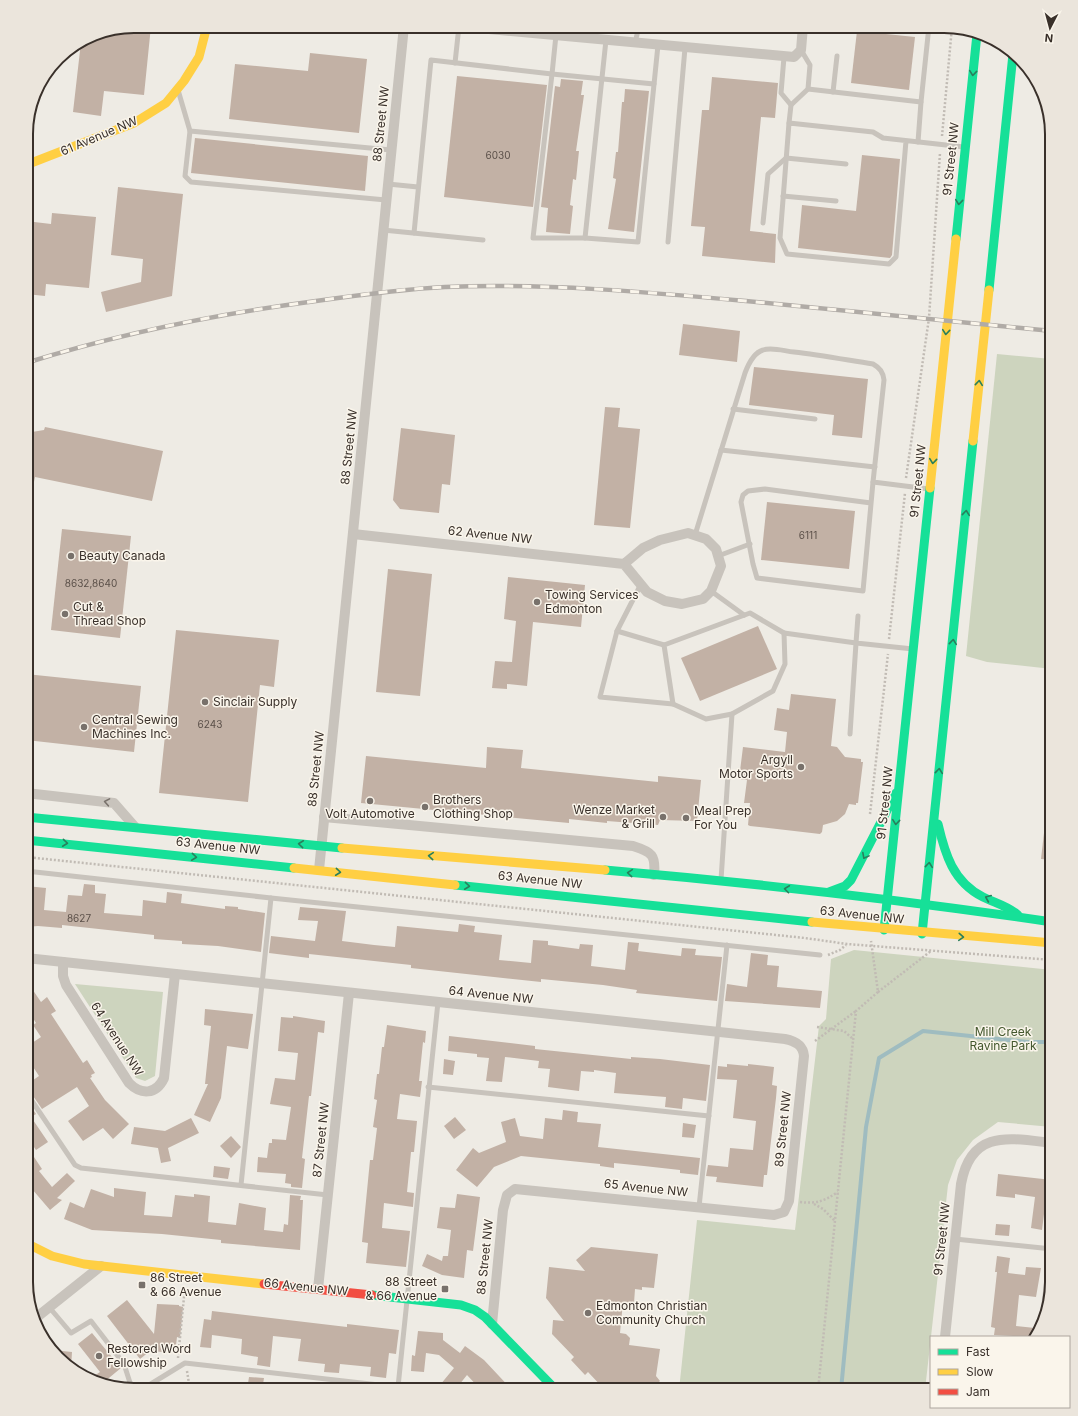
<svg xmlns="http://www.w3.org/2000/svg" width="1078" height="1416" viewBox="0 0 1078 1416" font-family="Inter,sans-serif">
  <style>
    .green { fill: #cdd4be }
    .lines { fill: none; stroke-linecap: round; stroke-linejoin: round }
    .stream { stroke: #9fbcc0; stroke-width: 4 }
    .building { fill: #c2b1a5 }
    .path { stroke: #c1bbb4; stroke-width: 2.5; stroke-dasharray: 2 2; stroke-linecap: butt }
    .lane { stroke: #c8c3bc; stroke-width: 5 }
    .street { stroke: #c8c3bc; stroke-width: 10 }
    .fast { stroke: #16e098; stroke-width: 9 }
    .slow { stroke: #ffcf43; stroke-width: 9 }
    .jam { stroke: #f24e42; stroke-width: 9 }
    .rail-casing { stroke: #b0aba6; stroke-width: 4.5 }
    .rail { stroke: #faf5eb; stroke-width: 3; stroke-dasharray: 9; stroke-linecap: butt }
    .oneway { stroke: #297f5c }
    .oneway2 { stroke: #79726c }
    .poi-dot { fill: #78716b; stroke: #faf5eb; stroke-width: 1.5 }
    .labels { text-anchor: middle; stroke-width: 3; stroke-linejoin: round; paint-order: stroke }
    .number-label { font-size: 10px; fill: #5b5049 }
    .street-label { font-size: 12px; fill: #39302a; stroke: #faf5eb }
    .poi-label { font-size: 12px; fill: #39302a; stroke: #faf5eb; text-anchor: start }
    .park-label { font-size: 12px; fill: #43572d; stroke: #faf5eb }
    .rim { fill: none; stroke: #39302a; stroke-width: 2 }
  </style>
  <rect width="100%" height="100%" fill="#eeebe4"/>
  <g class="green">
    <polygon points="997,354 1052,359 1052,669 987,662 966,656"/>
    <polygon points="854,950 1052,970 1052,1127 998,1122 973,1140 957,1160 948,1185 925,1390 679,1390 697,1220 795,1230 819,1026 826,1019 831,959"/>
    <polygon points="75,984 163,992 155,1076 145,1081 136,1078"/>
  </g>
  <g class="lines">
    <polyline class="stream" points="841,1390 866,1127 879,1058 923,1031 1027,1042 1052,1042"/>
  </g>
  <g class="building">
    <polygon points="138,26 151,26 144,95 104,91 101,116 73,112 81,42 93,34"/>
    <polygon points="857,31 915,37 909,90 851,83"/>
    <polygon points="310,53 367,59 359,133 229,119 235,64 308,71"/>
    <polygon points="457,76 547,85 533,207 444,197"/>
    <polygon points="712,77 778,83 775,118 761,117 750,231 776,234 775,263 702,256 705,227 691,226 702,110 709,110"/>
    <polygon points="561,79 583,81 581,95 584,95 576,151 579,151 576,180 573,179 570,205 573,206 570,234 546,232 548,208 541,207 555,86 560,87"/>
    <polygon points="625,89 649,91 634,232 608,229 616,179 613,178 616,152 618,152 622,102 624,102"/>
    <polygon points="195,138 368,156 365,191 191,173"/>
    <polygon points="862,155 900,159 892,255 890,258 798,248 802,205 856,211"/>
    <polygon points="118,187 183,194 172,296 106,312 101,292 141,282 143,259 111,255"/>
    <polygon points="52,213 96,217 89,288 46,284 45,296 26,294 26,221 51,224"/>
    <polygon points="683,324 740,331 737,362 679,355"/>
    <polygon points="754,367 868,379 862,438 832,435 834,415 749,405"/>
    <polygon points="605,407 620,408 618,427 640,429 630,528 594,525"/>
    <polygon points="45,427 163,451 152,501 35,477 31,496 26,496 26,433 44,430"/>
    <polygon points="401,428 455,435 450,485 442,484 439,513 400,509 393,500"/>
    <polygon points="767,502 855,511 849,569 761,560"/>
    <polygon points="62,529 131,536 120,638 51,630"/>
    <polygon points="388,569 432,574 420,696 376,692"/>
    <polygon points="508,577 585,585 581,627 533,622 527,686 507,684 507,689 492,688 495,661 512,662 516,621 504,619"/>
    <polygon points="758,626 777,669 700,701 681,658"/>
    <polygon points="176,630 279,640 274,687 260,685 248,802 159,793"/>
    <polygon points="26,674 141,686 134,752 26,740"/>
    <polygon points="791,694 836,699 831,746 837,747 845,757 861,759 861,762 863,762 858,803 856,803 856,805 849,804 845,814 837,821 823,825 822,832 820,834 750,826 748,825 750,803 744,803 747,780 739,779 743,747 785,752 787,732 774,730 777,708 789,710"/>
    <polygon points="487,747 523,750 521,768 658,782 658,776 701,780 697,821 660,820 658,825 607,821 607,823 569,819 569,823 361,803 366,756 486,768"/>
    <polygon points="1045,824 1052,825 1052,860 1041,859"/>
    <polygon points="84,884 95,885 95,893 106,894 104,913 142,916 143,900 166,903 167,892 182,894 181,903 225,909 225,906 238,907 238,909 265,913 261,952 218,946 182,944 182,941 154,939 154,935 62,925 62,928 38,926 26,927 26,886 46,888 44,910 66,912 68,895 82,896"/>
    <polygon points="300,907 346,911 342,941 374,945 395,947 397,926 458,932 459,924 475,926 474,932 502,935 499,960 531,963 533,940 548,941 548,945 579,949 580,944 593,945 591,966 625,970 628,942 639,943 638,951 681,956 682,948 696,949 695,955 722,957 717,1001 636,993 637,990 603,985 541,979 541,982 411,968 411,965 337,957 309,954 309,958 269,953 271,936 315,941 318,921 298,920"/>
    <polygon points="751,953 768,955 767,965 779,966 777,987 822,991 820,1008 725,1001 727,984 747,987"/>
    <polygon points="26,980 41,1002 47,997 56,1011 51,1014 83,1063 87,1060 95,1073 91,1075 92,1077 90,1078 105,1100 129,1124 113,1139 103,1128 83,1141 68,1121 89,1106 77,1087 42,1109 29,1090 26,1088 26,1085 39,1076 26,1056 26,1047 41,1037 33,1025 36,1023 26,1007"/>
    <polygon points="205,1009 253,1014 248,1049 227,1046 221,1098 210,1122 194,1115 208,1084 205,1084 211,1026 204,1025"/>
    <polygon points="293,1016 325,1021 324,1033 318,1032 311,1096 309,1096 302,1158 305,1159 302,1188 291,1187 291,1184 285,1183 286,1174 257,1172 258,1157 267,1158 269,1143 272,1143 272,1139 286,1140 291,1107 270,1104 275,1078 295,1080 298,1053 278,1051 281,1017 293,1018"/>
    <polygon points="387,1025 426,1031 425,1043 423,1042 419,1081 422,1081 420,1097 400,1094 397,1119 417,1121 414,1152 411,1152 407,1192 414,1193 413,1207 384,1203 382,1228 410,1231 406,1267 366,1263 368,1243 362,1242 370,1160 373,1160 377,1128 373,1127 377,1100 374,1099 377,1074 379,1074 382,1047 384,1047"/>
    <polygon points="449,1036 535,1046 535,1049 631,1059 631,1057 660,1059 710,1065 706,1101 683,1098 682,1109 665,1107 666,1097 614,1093 616,1073 594,1070 594,1072 581,1071 579,1091 548,1087 550,1069 538,1068 539,1061 505,1057 502,1082 486,1081 489,1058 477,1057 477,1054 448,1051"/>
    <polygon points="444,1059 455,1061 453,1075 443,1074"/>
    <polygon points="727,1064 748,1066 748,1064 774,1067 772,1085 777,1086 776,1098 767,1175 764,1175 763,1187 716,1182 717,1177 706,1176 708,1165 728,1167 730,1148 753,1150 756,1121 733,1118 737,1080 717,1079 718,1066 727,1067"/>
    <polygon points="26,1099 36,1114 31,1117 48,1142 36,1150 26,1135"/>
    <polygon points="563,1110 578,1112 577,1122 601,1124 598,1147 700,1158 698,1175 680,1173 680,1170 644,1166 614,1163 614,1168 600,1166 600,1164 521,1156 494,1167 477,1187 456,1170 473,1148 479,1153 506,1142 501,1122 515,1118 520,1136 543,1139 545,1118 562,1120"/>
    <polygon points="455,1117 466,1130 454,1139 444,1126"/>
    <polygon points="191,1118 199,1133 168,1148 171,1161 161,1163 158,1148 131,1144 134,1127 165,1131"/>
    <polygon points="683,1123 696,1125 694,1138 682,1137"/>
    <polygon points="231,1136 241,1147 231,1158 220,1146"/>
    <polygon points="26,1145 42,1169 39,1171 52,1187 67,1173 75,1181 57,1198 62,1200 50,1210 32,1189 34,1188 26,1175"/>
    <polygon points="214,1166 230,1168 228,1179 213,1177"/>
    <polygon points="998,1174 1052,1180 1052,1199 1046,1198 1042,1230 1031,1228 1035,1197 1015,1194 1015,1198 996,1196"/>
    <polygon points="114,1188 146,1192 144,1215 172,1217 175,1195 194,1197 194,1194 210,1196 208,1222 236,1225 239,1203 266,1208 264,1230 283,1232 284,1224 288,1225 290,1195 301,1196 300,1200 303,1200 300,1250 221,1243 221,1240 162,1234 92,1230 64,1219 70,1202 84,1208 91,1189 114,1197"/>
    <polygon points="457,1194 480,1197 473,1251 467,1250 464,1278 442,1275 422,1266 427,1254 442,1261 443,1256 448,1256 451,1230 437,1228 440,1207 455,1208"/>
    <polygon points="996,1224 1010,1225 1009,1236 995,1235"/>
    <polygon points="591,1247 658,1254 654,1288 642,1287 642,1290 635,1289 634,1303 623,1302 620,1333 626,1334 630,1338 629,1345 660,1349 656,1376 660,1381 654,1387 653,1390 605,1390 588,1372 585,1375 571,1360 574,1357 552,1334 553,1320 564,1321 546,1298 549,1267 585,1271 576,1260"/>
    <polygon points="997,1256 1010,1258 1008,1273 1025,1275 1026,1267 1041,1268 1036,1297 1019,1295 1016,1326 1035,1328 1034,1337 994,1335 995,1328 991,1327 997,1272 995,1272"/>
    <polygon points="127,1300 154,1334 157,1304 179,1305 179,1306 183,1307 180,1338 177,1337 175,1353 150,1351 140,1359 107,1316"/>
    <polygon points="212,1311 347,1327 347,1324 399,1330 396,1354 389,1353 386,1378 370,1376 371,1367 340,1364 339,1373 324,1372 325,1364 298,1361 301,1339 273,1336 270,1367 257,1365 258,1357 241,1354 242,1339 212,1335 211,1348 200,1347 204,1319 211,1320"/>
    <polygon points="418,1331 443,1333 443,1340 460,1353 465,1346 484,1360 512,1390 481,1390 467,1375 455,1390 446,1390 440,1385 454,1368 439,1355 426,1353 424,1372 411,1371 412,1355 415,1356"/>
    <polygon points="92,1333 121,1368 104,1382 91,1378 100,1372 78,1344"/>
    <polygon points="53,1350 72,1352 71,1367 64,1361"/>
    <polygon points="249,1377 264,1378 262,1390 247,1390"/>
  </g>
  <g class="lines">
    <g class="path">
      <polyline points="942,136 952,27"/>
      <polyline points="906,478 929,318 940,153"/>
      <polyline points="889,639 905,493"/>
      <polyline points="870,814 888,654"/>
      <polyline points="26,857 805,938 847,944 1052,960"/>
      <polyline points="828,955 840,950 846,945"/>
      <polyline points="878,992 931,951"/>
      <polyline points="817,1027 844,1031 853,1039"/>
      <polyline points="815,1041 856,1011"/>
      <path d="M 800,1202 C 817,1204 824,1201 838,1192"/>
      <polyline points="814,1204 823,1209 835,1221"/>
      <polyline points="178,1358 185,1287"/>
      <polyline points="187,1371 190,1390"/>
      <polyline points="818,1390 856,1011 878,992 871,941"/>
    </g>
    <g class="lane">
      <polyline points="606,40 585,238 638,242 658,45"/>
      <polyline points="635,43 639,26"/>
      <polyline points="784,57 781,93 791,105 789,123"/>
      <polyline points="455,63 459,26"/>
      <polyline points="808,89 921,102 918,142"/>
      <polyline points="178,90 190,131 391,150"/>
      <polyline points="833,92 837,56"/>
      <polyline points="921,102 929,26"/>
      <polyline points="791,105 808,89 810,65 801,50"/>
      <polyline points="190,131 185,176 191,182 386,200"/>
      <polyline points="906,141 896,257 889,264 787,254 780,238 789,123 873,132 883,138 964,147"/>
      <polyline points="388,184 418,187"/>
      <polyline points="783,196 836,201"/>
      <polyline points="763,223 768,174 786,158 846,164"/>
      <polyline points="383,230 483,240"/>
      <polyline points="414,233 431,60 552,74 556,35"/>
      <polyline points="585,238 533,238 552,74 654,84"/>
      <polyline points="668,242 685,48"/>
      <polyline points="733,409 815,419"/>
      <polyline points="721,450 875,467"/>
      <polyline points="871,503 765,489 748,491 743,495 741,502 753,564 757,578 863,591 873,482"/>
      <path d="M 695,535 L 745,373 C 748,365 753,353 763,350 C 772,347 784,351 794,352 C 820,355 847,360 873,364 C 880,368 883,372 884,380 L 873,482 L 929,489"/>
      <polyline points="718,556 750,544"/>
      <polyline points="641,584 617,631 664,645"/>
      <polyline points="711,591 744,615"/>
      <polyline points="858,616 856,643 913,649"/>
      <polyline points="617,631 600,697 673,704 706,719 732,714 773,691 785,664 784,633 856,643 850,734"/>
      <polyline points="673,704 664,645 750,613 784,633"/>
      <polyline points="26,871 271,898 820,955"/>
      <polyline points="721,880 732,714"/>
      <polyline points="428,1087 709,1116"/>
      <polyline points="26,1092 75,1165 81,1168 328,1195"/>
      <polyline points="241,1185 271,898"/>
      <polyline points="699,1207 727,945"/>
      <polyline points="955,1239 1052,1249"/>
      <polyline points="49,1307 71,1333 91,1321 124,1364 132,1389"/>
      <polyline points="1042,1319 1051,1249"/>
      <polyline points="398,1387 438,1002"/>
      <polyline points="141,1390 185,1363 423,1390"/>
    </g>
    <g class="street">
      <polyline points="457,26 794,57 801,50 803,26"/>
      <polyline points="353,534 624,564 643,548 660,540 688,533 706,539 716,549 721,566 711,591 703,599 682,604 665,601 647,592 624,564"/>
      <polyline points="26,793 114,803 135,827"/>
      <path d="M 324,817 L 633,846 C 652,852 656,855 654,875"/>
      <polyline points="319,870 404,26"/>
      <path d="M 26,958 L 785,1039 C 795,1041 803,1045 804,1056 L 789,1201 L 784,1212 L 774,1215 L 515,1189 L 507,1195 L 503,1210 L 492,1324"/>
      <path d="M 63,962 L 63,976 L 66,985 L 129,1083 C 141,1095 156,1095 164,1078 L 175,974"/>
      <polyline points="318,1289 349,993"/>
      <polyline points="37,1317 101,1266"/>
      <path d="M 945,1337 L 961,1184 C 971,1129 1009,1138 1052,1143"/>
    </g>
    <g class="fast">
      <polyline points="956,239 977,34"/>
      <polyline points="989,290 1013,54"/>
      <polyline points="26,817 342,848"/>
      <path d="M 938,824 C 945,854 953,882 983,897 C 995,903 1008,906 1018,915"/>
      <polyline points="26,840 294,868"/>
      <path d="M 605,870 C 755,883 904,900 1052,922"/>
      <polyline points="455,885 812,922"/>
      <polyline points="829,892 845,886 851,880 896,793"/>
      <polyline points="884,930 930,488"/>
      <polyline points="922,934 973,441"/>
      <polyline points="372,1295 461,1305 475,1310 485,1317 556,1390"/>
    </g>
    <g class="slow">
      <polyline points="26,165 134,123 166,103 184,81 199,57 207,26"/>
      <polyline points="973,441 989,290"/>
      <polyline points="930,488 956,239"/>
      <polyline points="342,848 605,870"/>
      <polyline points="294,868 455,885"/>
      <polyline points="812,922 1052,943"/>
      <polyline points="26,1243 52,1256 84,1264 264,1284"/>
    </g>
    <polyline class="jam" points="264,1284 372,1295"/>
    <defs>
      <path id="rail" d="M 26,363 C 121,333 217,314 316,301 C 359,295 402,289 445,287 C 546,283 646,292 746,301 C 848,311 950,321 1052,331"/>
    </defs>
    <use href="#rail" class="rail-casing"/>
    <use href="#rail" class="rail"/>
  </g>
  <defs><path id="oneway-chevron" d="M-2-3.5L2.5 0L-2 3.5" fill="none" stroke-width="1.6" stroke-linecap="round" stroke-linejoin="round"/></defs>
  <g class="oneway">
    <use href="#oneway-chevron" transform="translate(973 73) rotate(96)"/>
    <use href="#oneway-chevron" transform="translate(959 202) rotate(96)"/>
    <use href="#oneway-chevron" transform="translate(946 332) rotate(96)"/>
    <use href="#oneway-chevron" transform="translate(979 383) rotate(-84)"/>
    <use href="#oneway-chevron" transform="translate(933 461) rotate(96)"/>
    <use href="#oneway-chevron" transform="translate(966 513) rotate(-84)"/>
    <use href="#oneway-chevron" transform="translate(953 642) rotate(-84)"/>
    <use href="#oneway-chevron" transform="translate(939 771) rotate(-84)"/>
    <use href="#oneway-chevron" transform="translate(896 822) rotate(96)"/>
    <use href="#oneway-chevron" transform="translate(65 843) rotate(6)"/>
    <use href="#oneway-chevron" transform="translate(301 844) rotate(-174)"/>
    <use href="#oneway-chevron" transform="translate(431 856) rotate(-175)"/>
    <use href="#oneway-chevron" transform="translate(865 856) rotate(118)"/>
    <use href="#oneway-chevron" transform="translate(194 857) rotate(6)"/>
    <use href="#oneway-chevron" transform="translate(929 865) rotate(-84)"/>
    <use href="#oneway-chevron" transform="translate(338 872) rotate(6)"/>
    <use href="#oneway-chevron" transform="translate(630 873) rotate(-175)"/>
    <use href="#oneway-chevron" transform="translate(467 886) rotate(6)"/>
    <use href="#oneway-chevron" transform="translate(787 889) rotate(-173)"/>
    <use href="#oneway-chevron" transform="translate(988 898) rotate(-157)"/>
    <use href="#oneway-chevron" transform="translate(961 937) rotate(4)"/>
  </g>
  <use class="oneway2" href="#oneway-chevron" transform="translate(107 802) rotate(-170)"/>
  <g class="poi-dot">
    <circle cx="71" cy="556" r="4"/>
    <circle cx="537" cy="602" r="4"/>
    <circle cx="65" cy="614" r="4"/>
    <circle cx="205" cy="702" r="4"/>
    <circle cx="84" cy="727" r="4"/>
    <circle cx="801" cy="767" r="4"/>
    <circle cx="370" cy="801" r="4"/>
    <circle cx="425" cy="807" r="4"/>
    <circle cx="663" cy="817" r="4"/>
    <circle cx="686" cy="818" r="4"/>
    <rect x="138" y="1281" width="8" height="8" rx="2"/>
    <rect x="441" y="1285" width="8" height="8" rx="2"/>
    <circle cx="588" cy="1313" r="4"/>
    <circle cx="99" cy="1356" r="4"/>
  </g>
  <g class="labels">
    <g class="number-label">
      <text x="498" y="159">6030</text>
      <text x="808" y="539">6111</text>
      <text x="91" y="587">8632,8640</text>
      <text x="210" y="728">6243</text>
      <text x="79" y="922">8627</text>
    </g>
    <g class="street-label">
      <text transform="translate(381 124) rotate(-84)" y="4">88 Street NW</text>
      <text transform="translate(99 136) rotate(-23)" y="4">61 Avenue NW</text>
      <text transform="translate(951 159) rotate(-84)" y="4">91 Street NW</text>
      <text transform="translate(349 447) rotate(-84)" y="4">88 Street NW</text>
      <text transform="translate(918 481) rotate(-84)" y="4">91 Street NW</text>
      <text transform="translate(490 535) rotate(6)" y="4">62 Avenue NW</text>
      <text transform="translate(316 769) rotate(-84)" y="4">88 Street NW</text>
      <text transform="translate(885 803) rotate(-84)" y="4">91 Street NW</text>
      <text transform="translate(218 846) rotate(6)" y="4">63 Avenue NW</text>
      <text transform="translate(540 880) rotate(6)" y="4">63 Avenue NW</text>
      <text transform="translate(862 915) rotate(6)" y="4">63 Avenue NW</text>
      <text transform="translate(491 995) rotate(6)" y="4">64 Avenue NW</text>
      <text transform="translate(117 1039) rotate(57)" y="4">64 Avenue NW</text>
      <text transform="translate(783 1129) rotate(-84)" y="4">89 Street NW</text>
      <text transform="translate(321 1140) rotate(-84)" y="4">87 Street NW</text>
      <text transform="translate(646 1188) rotate(6)" y="4">65 Avenue NW</text>
      <text transform="translate(942 1239) rotate(-84)" y="4">91 Street NW</text>
      <text transform="translate(485 1257) rotate(-84)" y="4">88 Street NW</text>
      <text transform="translate(306 1287) rotate(6)" y="4">66 Avenue NW</text>
    </g>
    <g class="poi-label">
      <text x="79" y="560">Beauty Canada</text>
      <text x="545" y="599">Towing Services<tspan x="545" dy="14">Edmonton</tspan></text>
      <text x="73" y="611">Cut &amp;<tspan x="73" dy="14">Thread Shop</tspan></text>
      <text x="213" y="706">Sinclair Supply</text>
      <text x="92" y="724">Central Sewing<tspan x="92" dy="14">Machines Inc.</tspan></text>
      <text x="793" y="764" text-anchor="end">Argyll<tspan x="793" dy="14">Motor Sports</tspan></text>
      <text x="433" y="804">Brothers<tspan x="433" dy="14">Clothing Shop</tspan></text>
      <text x="655" y="814" text-anchor="end">Wenze Market<tspan x="655" dy="14">&amp; Grill</tspan></text>
      <text x="694" y="815">Meal Prep<tspan x="694" dy="14">For You</tspan></text>
      <text x="370" y="818" text-anchor="middle">Volt Automotive</text>
      <text x="150" y="1282">86 Street<tspan x="150" dy="14">&amp; 66 Avenue</tspan></text>
      <text x="437" y="1286" text-anchor="end">88 Street<tspan x="437" dy="14">&amp; 66 Avenue</tspan></text>
      <text x="596" y="1310">Edmonton Christian<tspan x="596" dy="14">Community Church</tspan></text>
      <text x="107" y="1353">Restored Word<tspan x="107" dy="14">Fellowship</tspan></text>
    </g>
    <g class="park-label">
      <text x="1003" y="1036">Mill Creek<tspan x="1003" dy="14">Ravine Park</tspan></text>
    </g>
  </g>
  <path d="M0 0H1078V1416H0ZM134 33H944A101 101 0 0 1 1045 134V1282A101 101 0 0 1 944 1383H134A101 101 0 0 1 33 1282V134A101 101 0 0 1 134 33Z" fill="#ebe5dc" fill-rule="evenodd"/>
  <path class="rim" d="M134 33H944A101 101 0 0 1 1045 134V1282A101 101 0 0 1 944 1383H134A101 101 0 0 1 33 1282V134A101 101 0 0 1 134 33Z"/>
  <rect x="930" y="1336" width="140" height="72" fill="#faf5eb" stroke="#ada69e"/>
  <rect x="938" y="1349" width="20" height="6" fill="#16e098" stroke="#ada69e"/>
  <text x="966" y="1356" font-size="12" fill="#39302a">Fast</text>
  <rect x="938" y="1369" width="20" height="6" fill="#ffcf43" stroke="#ada69e"/>
  <text x="966" y="1376" font-size="12" fill="#39302a">Slow</text>
  <rect x="938" y="1389" width="20" height="6" fill="#f24e42" stroke="#ada69e"/>
  <text x="966" y="1396" font-size="12" fill="#39302a">Jam</text>
  <g transform="translate(1050 28) rotate(186)" stroke="#faf5eb" stroke-width="3" paint-order="stroke">
  <path d="M0-3L7 15L0 10L-7 15Z" fill="#39302a"/>
  <text y="-6" font-size="11" font-weight="bold" text-anchor="middle" fill="#39302a">N</text>
  </g>
</svg>
